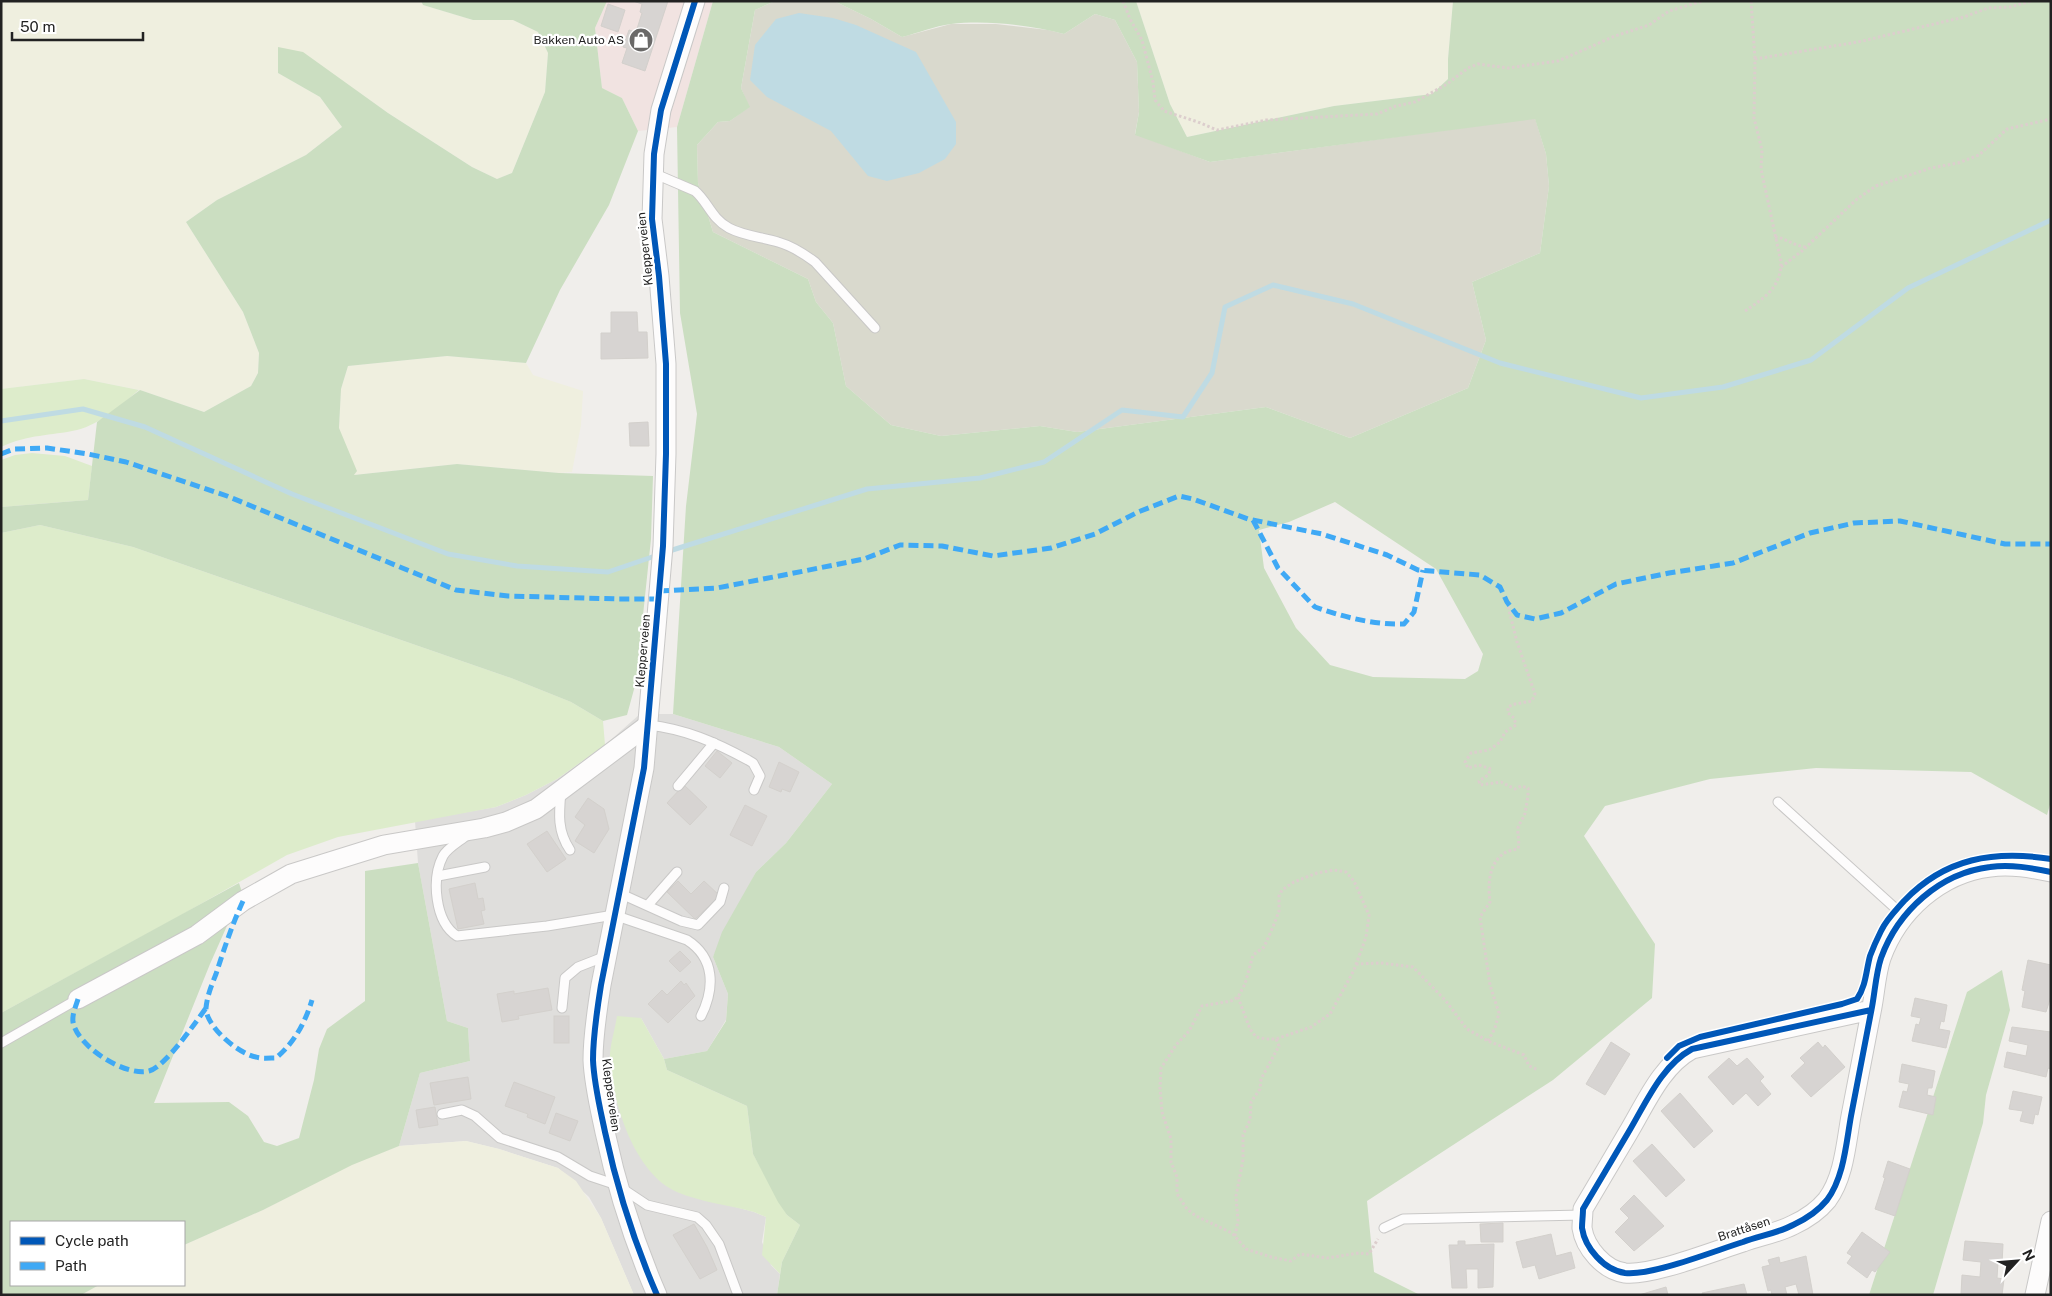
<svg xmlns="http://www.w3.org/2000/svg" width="2052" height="1296" viewBox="0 0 2052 1296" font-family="'Public Sans',sans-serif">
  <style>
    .residential { fill: #dfdedc }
    .commercial { fill: #f1e3e1 }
    .construction { fill: #d9d9cd }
    .farmland { fill: #efefdf }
    .grass { fill: #ddeccb }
    .forest { fill: #cbdec1; fill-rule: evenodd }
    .water { fill: #bfdbe3 }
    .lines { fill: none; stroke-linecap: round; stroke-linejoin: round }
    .stream { stroke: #bfdbe3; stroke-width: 5 }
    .building { fill: #d7d4d2; stroke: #d3d0cc }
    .service-casing { stroke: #c9c8c7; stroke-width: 11 }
    .minor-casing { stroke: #c9c8c7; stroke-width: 21 }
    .path { stroke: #dccecd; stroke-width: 3; stroke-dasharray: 2.5 2.5; stroke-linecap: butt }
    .service { stroke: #fdfcfc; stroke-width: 9 }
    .minor { stroke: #fdfcfc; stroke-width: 19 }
    .quiet { stroke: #3fa9f5; stroke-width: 5; stroke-dasharray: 10 5; stroke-linecap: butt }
    .cycleway-casing { stroke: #fff; stroke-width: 9 }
    .cycleway { stroke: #0057b8; stroke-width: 6 }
    .labels { text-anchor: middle; stroke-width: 4.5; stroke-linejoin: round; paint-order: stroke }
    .poi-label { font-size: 12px; fill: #222; stroke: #fff; text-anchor: end }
    .street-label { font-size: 12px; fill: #222; stroke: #fff }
  </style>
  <rect width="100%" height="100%" fill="#f0eeeb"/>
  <polygon class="residential" points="640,714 673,714 779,747 832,784 786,843 756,872 713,957 728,994 726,1020 707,1051 664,1059 641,1018 676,1191 754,1212 766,1217 762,1242 771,1265 780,1274 777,1295 634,1295 601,1218 589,1197 558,1168 499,1149 466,1141 399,1146 420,1073 470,1061 468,1028 447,1021 418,863 415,821 496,807 526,795 557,779 605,745"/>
  <polygon class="commercial" points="607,1 713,1 677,127 638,131 622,98 602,88 595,28"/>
  <polygon class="construction" points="775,1 834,1 871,19 902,37 951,24 996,24 1048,30 1064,34 1095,14 1115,20 1137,62 1139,112 1135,134 1210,162 1535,118 1546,154 1549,186 1540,253 1472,282 1486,340 1468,388 1350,438 1266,407 1077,432 1040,426 941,436 891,425 846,386 833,323 816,302 808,279 713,232 698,183 697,145 718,122 730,121 749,107 741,88 755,10"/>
  <g class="farmland">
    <polygon points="1,1 421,1 423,5 473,20 513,20 538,32 548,53 545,92 512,173 497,179 472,167 388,113 303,53 278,73 320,97 342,127 306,155 217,200 186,222 243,312 259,353 258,373 251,386 204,412 140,390 84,379 1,389"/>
    <polygon points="1136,1 1453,1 1448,59 1448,79 1432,94 1334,106 1187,137 1170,104"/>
    <polygon points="447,356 526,363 533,375 583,391 581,425 572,472 559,473 457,464 353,475 339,428 341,389 348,366"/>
    <polygon points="466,1141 499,1149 558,1168 576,1181 601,1218 634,1295 81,1295 99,1285 184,1285 184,1245 263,1210 352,1164 399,1146"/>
  </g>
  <g class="grass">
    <path d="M 84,379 L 139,390 C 121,405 101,424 77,430 C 50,436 29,434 1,447 L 1,389 Z"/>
    <polygon points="32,453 65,456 92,466 88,500 1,507 1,460 15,455"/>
    <polygon points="40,525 133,547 511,678 571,702 603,721 605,745 557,779 526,795 496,807 338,837 287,855 176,918 1,1013 1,533"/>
    <path d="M 617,1016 L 641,1018 L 664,1059 L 667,1070 L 747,1106 L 753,1154 L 787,1215 L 800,1225 L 782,1262 L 780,1274 L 762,1255 L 766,1217 L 754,1212 C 729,1205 700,1202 677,1192 C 634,1173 613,1103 610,1061 C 609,1047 615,1030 617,1016 Z"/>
  </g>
  <g class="forest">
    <polygon points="421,1 607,1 595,28 602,88 622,98 638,131 609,205 560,290 526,363 447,356 348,366 341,389 339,428 357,471 354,475 457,464 559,473 653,476 651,539 636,682 627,715 603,721 571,702 511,678 133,547 40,525 1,533 1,507 88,500 97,422 140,390 204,412 251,386 258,373 259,353 243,312 186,222 217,200 306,155 342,127 320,97 278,73 278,47 303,52 388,113 472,167 497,179 512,173 545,92 548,53 538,32 513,20 473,20 423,5"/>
    <path d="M 713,1 L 775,1 L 755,10 L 741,88 L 750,107 L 730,121 L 718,122 L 697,145 L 698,183 L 713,232 L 808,279 L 816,302 L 833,323 L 846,386 L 891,425 L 941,436 L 1040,426 L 1077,432 L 1266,407 L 1350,438 L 1468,388 L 1486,340 L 1472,282 L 1540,253 L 1549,186 L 1546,154 L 1535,119 L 1210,162 L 1135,135 L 1139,112 L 1137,62 L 1115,20 L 1095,14 L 1064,34 C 1031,25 986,20 951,24 C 935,26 918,33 902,37 L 871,19 L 834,1 L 1136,1 L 1170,104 L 1187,137 L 1334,106 L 1432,94 L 1448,79 L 1448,59 L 1453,1 L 2051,1 L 2051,801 L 2047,815 L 1971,772 L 1816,768 L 1710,779 L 1605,806 L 1584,836 L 1655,944 L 1652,998 L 1553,1080 L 1367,1201 L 1374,1272 L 1420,1295 L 777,1295 L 782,1262 L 800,1225 L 787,1215 L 778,1202 L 753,1154 L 747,1106 L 667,1070 L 664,1059 L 707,1051 L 726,1021 L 728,994 L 713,957 L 722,932 L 756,872 L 786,843 L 832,784 L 779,747 L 673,714 L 686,506 L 697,414 L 680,313 L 677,127 ZM 1335,502 L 1436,569 L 1483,654 L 1478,671 L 1465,679 L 1373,677 L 1330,665 L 1296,628 L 1264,568 L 1259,530 L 1289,522 Z"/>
    <polygon points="418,863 447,1021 468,1028 470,1061 420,1073 399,1146 352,1165 263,1210 184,1245 184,1222 11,1222 11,1285 99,1285 81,1295 1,1295 1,1013 239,883 242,892 210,964 154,1103 229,1102 248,1116 264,1142 277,1146 299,1138 314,1080 319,1049 327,1029 365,1001 365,871"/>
    <polygon points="2002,970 2010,1010 1986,1095 1983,1123 1933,1295 1869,1295 1967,992"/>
  </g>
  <polygon class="water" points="799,13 833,18 856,25 916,52 956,122 956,144 945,159 919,173 887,181 868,176 831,131 767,97 750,80 755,45 776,19"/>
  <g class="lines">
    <g class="stream">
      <polyline points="1,421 83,409 145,427 292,494 448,554 517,566 608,572 658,555"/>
      <polyline points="666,552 867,489 980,478 1044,462 1122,410 1183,417 1212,373 1225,307 1273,285 1353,304 1500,363 1641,398 1723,387 1811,360 1908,288 2051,220"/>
    </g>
  </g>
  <g class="building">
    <polygon points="633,1 668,1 645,71 622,63 627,48 623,47 629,30 636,32 642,13 640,12 642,4"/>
    <polygon points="608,4 625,10 618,32 601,26"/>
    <polygon points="611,312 637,312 638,332 647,332 648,358 601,359 601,333 611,333"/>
    <polygon points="648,422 649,446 630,446 629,423"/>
    <polygon points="717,751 732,763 720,778 705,766"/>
    <polygon points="779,762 799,772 790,792 782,789 781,792 769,787"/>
    <polygon points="684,785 707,807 690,825 667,803"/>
    <polygon points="588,798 604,809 609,829 594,853 575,841 585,825 575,817"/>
    <polygon points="745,805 767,816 752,846 730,835"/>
    <polygon points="547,831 566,859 547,872 527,844"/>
    <polygon points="678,881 691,894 704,881 720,896 695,919 667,892"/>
    <polygon points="475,883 478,899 483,898 485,910 481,911 484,924 458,929 449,889"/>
    <polygon points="680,951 691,962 680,972 669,961"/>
    <polygon points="2028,960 2051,965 2051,996 2046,1012 2022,1007 2025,991 2022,990"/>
    <polygon points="681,981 684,985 686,983 695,996 668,1023 648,1004 662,990 667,995"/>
    <polygon points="548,988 552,1010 518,1016 519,1019 502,1022 497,994 514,991 514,994"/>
    <polygon points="1915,998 1947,1005 1944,1022 1941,1021 1939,1029 1950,1031 1946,1048 1912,1041 1916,1024 1919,1025 1921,1018 1911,1016"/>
    <rect x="554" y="1016" width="15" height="27"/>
    <polygon points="2012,1027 2051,1032 2051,1069 2048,1068 2046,1077 2004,1067 2007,1052 2026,1056 2028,1045 2009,1041"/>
    <polygon points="1611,1042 1630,1054 1605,1095 1586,1084"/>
    <polygon points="1818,1042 1823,1048 1825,1045 1845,1067 1811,1097 1791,1076 1805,1063 1800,1058"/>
    <polygon points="1729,1058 1737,1066 1747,1058 1764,1077 1760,1081 1771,1094 1758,1106 1746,1093 1733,1105 1708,1077"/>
    <polygon points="1902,1064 1935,1071 1932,1088 1928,1088 1927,1095 1936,1097 1933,1115 1899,1107 1903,1091 1907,1092 1909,1084 1899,1082"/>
    <polygon points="468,1077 471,1099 434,1105 430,1083"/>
    <polygon points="514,1082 555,1097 545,1124 527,1117 528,1114 505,1106"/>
    <polygon points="2013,1091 2042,1097 2038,1115 2035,1114 2033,1124 2020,1121 2023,1111 2009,1109"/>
    <polygon points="1680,1093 1713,1131 1694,1148 1661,1111"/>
    <polygon points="435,1107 438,1125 419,1128 416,1110"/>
    <polygon points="556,1113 578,1121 570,1141 549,1133"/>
    <polygon points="1652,1144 1685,1180 1666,1197 1633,1161"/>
    <polygon points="1888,1161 1910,1169 1895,1216 1875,1209 1885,1178 1883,1177"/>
    <polygon points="1634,1195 1664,1226 1634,1251 1615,1232 1629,1218 1620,1209"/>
    <polygon points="1503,1223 1503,1242 1481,1242 1480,1224"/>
    <polygon points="694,1224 707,1247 717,1270 700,1279 673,1235"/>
    <polygon points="1862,1232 1890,1252 1875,1272 1872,1270 1867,1278 1847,1263 1852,1256 1847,1253"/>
    <polygon points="1551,1234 1556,1256 1571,1252 1575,1268 1539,1279 1535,1265 1523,1268 1516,1242"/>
    <polygon points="1458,1241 1465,1241 1465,1245 1494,1244 1493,1287 1478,1288 1478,1269 1466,1269 1467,1288 1452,1288 1449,1245 1458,1245"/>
    <polygon points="1965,1241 2003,1244 2002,1264 1998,1263 1997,1278 2004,1279 2002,1295 1961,1295 1962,1275 1980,1277 1981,1262 1963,1260"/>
    <polygon points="1806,1256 1813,1295 1799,1295 1796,1284 1785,1287 1787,1295 1772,1295 1771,1290 1768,1291 1762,1267 1770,1265 1768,1260 1779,1257 1780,1263"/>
    <polygon points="1744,1284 1747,1295 1703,1295 1702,1293"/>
    <polygon points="1666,1287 1668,1295 1639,1295"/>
  </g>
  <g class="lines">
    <defs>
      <g id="service">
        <path d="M 653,173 L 695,191 C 708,202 711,218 729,228 C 744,236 762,237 778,242 C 792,246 803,253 815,262 L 875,328"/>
        <path d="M 648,725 C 685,729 715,742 748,760 L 753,763 L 760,776 L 754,790"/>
        <polyline points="678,786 714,743"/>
        <path d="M 561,791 C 559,813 557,831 570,850"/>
        <polyline points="1778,802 1905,917"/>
        <path d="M 467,835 C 460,841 447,848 443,856 C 431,879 435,922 457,936 L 547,926 L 614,915 L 687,940 C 715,958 715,988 701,1016"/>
        <polyline points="438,876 485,867"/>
        <polyline points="619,893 681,921 698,925 720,902 724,888"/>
        <polyline points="648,905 677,872"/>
        <polyline points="562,1008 565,978 578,967 606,956"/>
        <polyline points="1,1043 78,999"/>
        <polyline points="442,1114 462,1110 475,1116 500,1138 558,1157 590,1176 617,1185 647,1205 697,1217 706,1225 719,1244 738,1295"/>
        <polyline points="1384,1228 1403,1219 1583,1215"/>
      </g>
      <g id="minor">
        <polyline points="78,999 197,935 243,901 291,874 384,845 484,828 506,822 536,809 648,725"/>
        <path d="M 1871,1010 L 1692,1049 C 1661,1066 1646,1103 1628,1133 C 1613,1158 1598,1184 1583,1209 C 1583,1215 1582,1222 1582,1228 C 1585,1248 1604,1270 1625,1273 C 1652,1276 1714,1251 1743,1242 C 1759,1236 1778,1233 1793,1225 C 1806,1219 1818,1211 1827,1200 C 1844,1177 1846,1144 1851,1116 C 1858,1080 1865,1043 1872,1007 C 1875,991 1876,973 1881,958 C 1898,911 1940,873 1990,867 C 2011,864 2031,868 2051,872"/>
        <path d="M 657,1295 C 634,1242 617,1188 605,1132 C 600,1108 594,1084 593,1060 C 593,1035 597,1010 601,985 L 644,768 L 663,546 L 666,454 L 666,364 L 659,276 L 652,219 L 654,154 L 661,110 L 695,1"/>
        <polyline points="2035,1295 2051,1221"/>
      </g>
    </defs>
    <use href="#service" class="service-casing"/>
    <use href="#minor" class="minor-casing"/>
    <g class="path">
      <polyline points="1123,1 1130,19 1142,40 1153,82 1155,100 1164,111 1198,122 1217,130 1266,120 1377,114 1396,106 1415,102 1447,84 1468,68 1478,64 1508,68 1558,61 1615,36 1649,25 1669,11 1703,1"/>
      <polyline points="1751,1 1755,59"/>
      <path d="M 1775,237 C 1786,238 1794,246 1806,247"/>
      <polyline points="1781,267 1802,251 1857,199 1876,186 1931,168 1958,163 1979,155 2007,129 2051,119"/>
      <path d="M 1745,311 C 1764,298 1781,288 1781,262 L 1761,169 L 1762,150 L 1754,118 L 1755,59 L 1858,42 L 1964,17 L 1988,8 L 2010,7 L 2032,1"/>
      <polyline points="1356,964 1381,963 1413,967 1446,1001 1467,1029 1488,1041 1524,1055 1529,1066 1538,1070"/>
      <polyline points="1238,997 1250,1029 1256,1037 1266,1039 1276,1039 1311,1027 1330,1014 1354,970 1366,937 1369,915 1354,881 1346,872 1334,870 1317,873 1294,882 1282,890 1279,896 1279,911 1273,927 1264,947 1253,955 1245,984 1238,997 1231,1001 1202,1006 1189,1031 1176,1045 1161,1068 1160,1088 1162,1112 1171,1139 1171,1162 1177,1177 1177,1194 1187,1209 1196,1216 1232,1233 1246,1249 1271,1257 1291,1261 1300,1254 1327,1258 1359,1253 1369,1254 1378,1239"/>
      <path d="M 1488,1041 L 1495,1028 L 1499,1013 L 1490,985 L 1480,917 L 1490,902 C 1488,886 1488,865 1503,854 C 1507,851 1513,850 1518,849 C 1520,840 1517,834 1518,828 C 1519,823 1524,818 1525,813 C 1526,807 1529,793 1528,788 L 1521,786 L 1515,789 L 1501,782 L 1480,785 L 1479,781 L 1488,775 L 1491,769 L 1479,765 L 1468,768 L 1465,762 L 1471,753 L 1489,750 L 1500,742 L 1505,732 L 1516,725 L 1514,718 L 1508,713 L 1508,707 L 1515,704 L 1532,701 L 1535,694 L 1517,642 L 1507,602"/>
      <polyline points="1235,1236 1238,1221 1236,1196 1243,1160 1243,1135 1250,1120 1251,1102 1260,1089 1261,1079 1279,1046 1276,1039"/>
    </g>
    <use href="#service" class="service"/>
    <use href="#minor" class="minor"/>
    <g class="quiet">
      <polyline points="1,454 14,449 47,448 88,454 126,462 227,496 456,590 508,596 619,599 659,599"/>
      <path d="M 1253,520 L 1278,568 L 1311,603 L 1315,607 C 1344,617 1373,625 1404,624 L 1414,612 L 1423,570"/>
      <polyline points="659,591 717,588 784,575 864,559 900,545 942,546 993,556 1051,548 1095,534 1138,512 1179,496 1193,499 1248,519 1322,534 1387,555 1418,570 1480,575 1500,587 1507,602 1517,615 1535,619 1561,613 1616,584 1669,573 1733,563 1810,533 1854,523 1900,521 2005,544 2051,544"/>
      <path d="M 243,901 C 232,925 224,949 216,974 C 212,984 207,996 206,1008 C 206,1027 239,1054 256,1057 C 262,1059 270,1058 276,1058 C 294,1043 305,1023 312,1000"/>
      <path d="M 78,999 C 76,1006 72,1014 73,1022 C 77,1046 125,1077 149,1071 C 166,1066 195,1023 206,1008"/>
    </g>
    <defs>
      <g id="cycleway">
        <path d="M 1871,1010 L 1692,1049 C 1661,1066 1646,1103 1628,1133 C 1613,1158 1598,1184 1583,1209 C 1583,1215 1582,1222 1582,1228 C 1585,1248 1604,1270 1625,1273 C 1652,1276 1714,1251 1743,1242 C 1759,1236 1778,1233 1793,1225 C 1806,1219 1818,1211 1827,1200 C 1844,1177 1846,1144 1851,1116 C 1858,1080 1865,1043 1872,1007 C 1875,991 1876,973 1881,958 C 1898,911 1940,873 1990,867 C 2011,864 2031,868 2051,872"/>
        <path d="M 1667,1058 L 1679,1046 L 1700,1037 L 1842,1004 L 1857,999 C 1866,986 1866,971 1870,956 C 1873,948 1877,939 1881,931 C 1886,920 1896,910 1904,901 C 1945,858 1994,850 2051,859"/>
        <path d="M 657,1295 C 634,1242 617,1188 605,1132 C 600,1108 594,1084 593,1060 C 593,1035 597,1010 601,985 L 644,768 L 663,546 L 666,454 L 666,364 L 659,276 L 652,219 L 654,154 L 661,110 L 695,1"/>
      </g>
    </defs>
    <use href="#cycleway" class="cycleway-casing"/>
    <use href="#cycleway" class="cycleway"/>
  </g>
  <defs>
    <symbol id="shop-disc" viewBox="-11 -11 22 22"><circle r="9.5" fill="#6a6968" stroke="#fff"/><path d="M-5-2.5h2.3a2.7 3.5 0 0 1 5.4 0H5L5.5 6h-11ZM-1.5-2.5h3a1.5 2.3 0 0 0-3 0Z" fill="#fff"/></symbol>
  </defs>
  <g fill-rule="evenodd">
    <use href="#shop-disc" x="627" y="26" width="28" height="28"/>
  </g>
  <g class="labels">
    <g class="poi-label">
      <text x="624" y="44">Bakken Auto AS</text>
    </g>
    <g class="street-label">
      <text transform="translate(645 249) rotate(-96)" y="4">Klepperveien</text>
      <text transform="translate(643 651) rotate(-85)" y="4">Klepperveien</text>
      <text transform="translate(611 1095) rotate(82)" y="4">Klepperveien</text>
      <text transform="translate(1744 1229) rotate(-18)" y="4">Brattåsen</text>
    </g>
  </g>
  <rect width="2052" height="1296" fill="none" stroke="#222222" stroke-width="5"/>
  <rect x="10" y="1221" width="175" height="65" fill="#ffffff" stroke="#a7a7a7"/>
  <rect x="20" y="1237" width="25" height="8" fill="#0057b8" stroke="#a7a7a7"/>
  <text x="55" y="1246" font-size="15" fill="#222222">Cycle path</text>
  <rect x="20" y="1262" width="25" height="8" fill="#3fa9f5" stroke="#a7a7a7"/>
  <text x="55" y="1271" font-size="15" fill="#222222">Path</text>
  <g transform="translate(2017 1261) rotate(64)" stroke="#ffffff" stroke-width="4" paint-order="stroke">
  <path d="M0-4L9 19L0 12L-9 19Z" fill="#222222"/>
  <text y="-8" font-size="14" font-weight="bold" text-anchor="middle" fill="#222222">N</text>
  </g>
  <path d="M12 32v8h131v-8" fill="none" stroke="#222222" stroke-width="2.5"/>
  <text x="20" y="32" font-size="15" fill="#222222" stroke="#ffffff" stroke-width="4" paint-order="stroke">50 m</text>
</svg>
